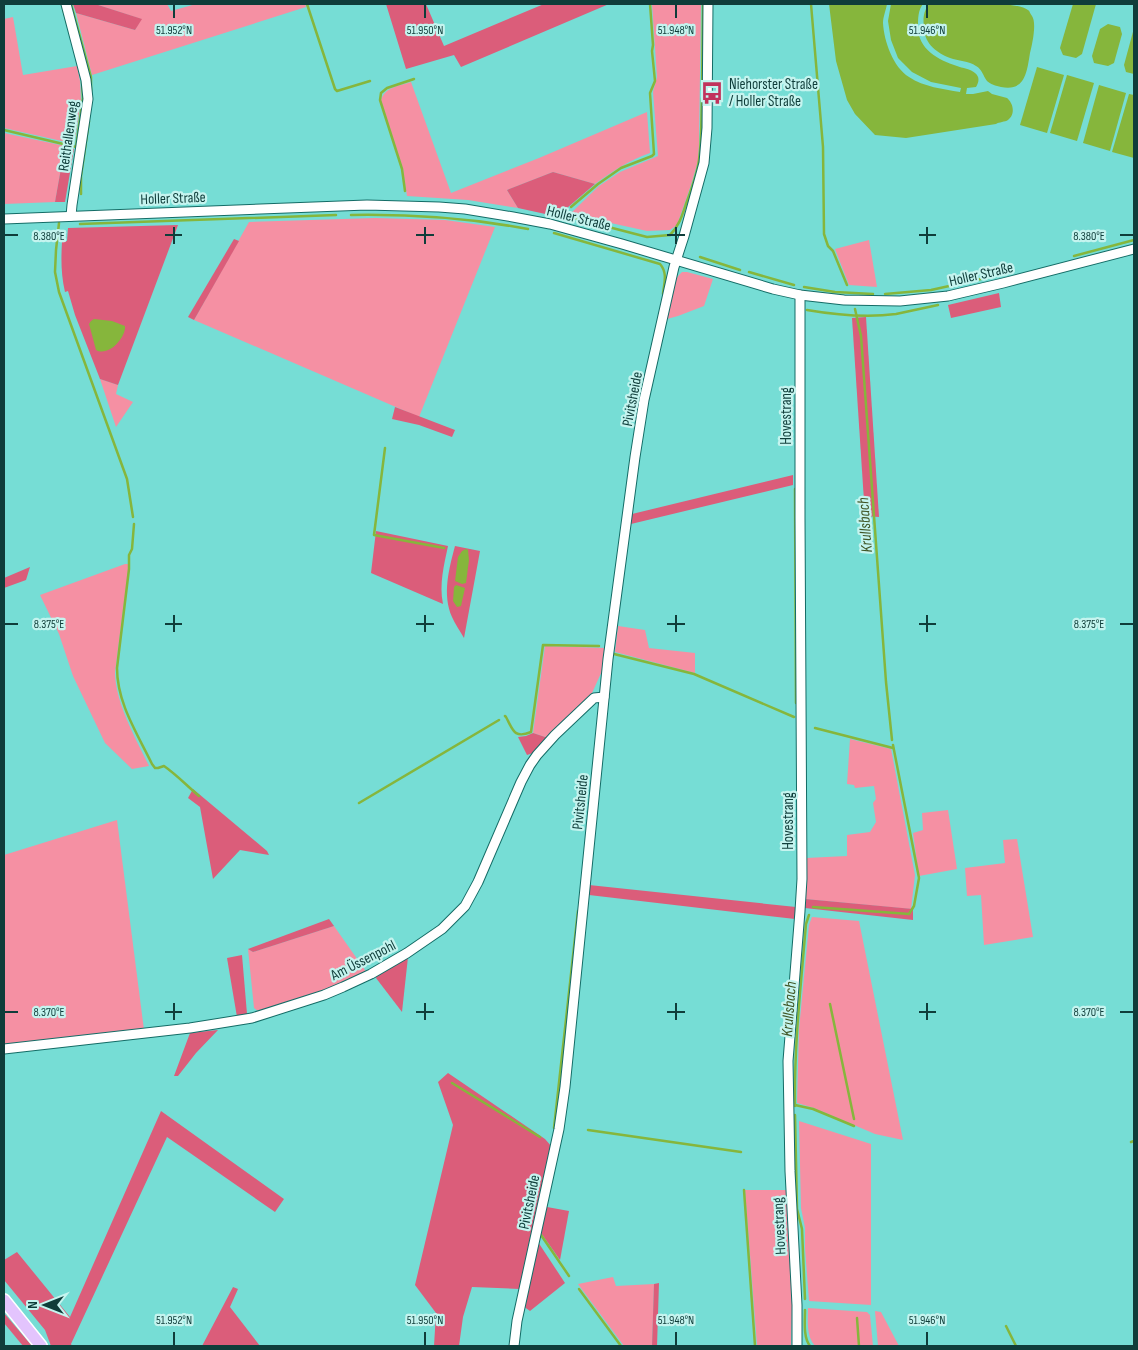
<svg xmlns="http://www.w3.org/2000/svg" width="1138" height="1350" viewBox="0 0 1138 1350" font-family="'Sofia Sans Condensed',sans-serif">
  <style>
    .green { fill: #f590a3 }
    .forest { fill: #db5d7a }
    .water { fill: #86b63c }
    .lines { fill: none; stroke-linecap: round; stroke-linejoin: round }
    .stream { stroke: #86b63c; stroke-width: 2.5 }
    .minor-casing { stroke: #146c66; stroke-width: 11 }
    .major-casing { stroke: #fff; stroke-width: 14 }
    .minor { stroke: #fff; stroke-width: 9 }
    .major { stroke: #e3c4fd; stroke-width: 11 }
    .ticks { fill: none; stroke: #0f3d3a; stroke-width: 2 }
    .labels { text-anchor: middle; stroke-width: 4.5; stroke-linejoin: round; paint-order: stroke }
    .poi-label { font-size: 15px; fill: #0f3d3a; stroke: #c5f4ef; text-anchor: start }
    .street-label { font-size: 15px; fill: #0f3d3a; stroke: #c5f4ef }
    .water-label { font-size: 16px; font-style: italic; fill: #405525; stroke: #c5f4ef }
    .ticks-label { font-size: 12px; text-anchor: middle; fill: #0f3d3a; stroke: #c5f4ef; stroke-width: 4.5; stroke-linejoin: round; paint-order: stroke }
  </style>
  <rect width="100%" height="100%" fill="#76ddd5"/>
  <g class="green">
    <polygon points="95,4 167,4 171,11 196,4 305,4 306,7 92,75 76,13 135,30 141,19"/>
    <polygon points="652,4 701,4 699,144 698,161 691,185 677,225 670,230 647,231 570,214 599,186 620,172 658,156 653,92 657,77"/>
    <polygon points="13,17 23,75 77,66 80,81 81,100 75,138 70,142 66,142 4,128 4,19"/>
    <path d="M 411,82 L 451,193 L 539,158 L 647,112 L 650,153 C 628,161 614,170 595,184 L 553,172 L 507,190 L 518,208 L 468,200 L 407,196 L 403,169 L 381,100 C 385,87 399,86 411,82 Z"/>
    <polygon points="4,133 65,146 55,202 4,204"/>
    <polygon points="375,218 445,220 495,227 419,417 194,320 249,222"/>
    <polygon points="869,240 877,287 849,285 835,249"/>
    <polygon points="682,272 687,272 713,279 704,306 678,316 667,319 676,279 679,275"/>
    <polygon points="100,379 118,385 116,394 133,402 116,427"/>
    <path d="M 125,564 L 129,564 L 115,672 C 115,702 136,739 149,766 L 132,769 L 105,743 L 73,676 L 59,634 L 40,595 Z"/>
    <polygon points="618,626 645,630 649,648 695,653 695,673 615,652"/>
    <polygon points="545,646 606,648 602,671 592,693 548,738 533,733"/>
    <polygon points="850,739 891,749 915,875 911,909 805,899 806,858 847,856 847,835 870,832 876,822 873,803 876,799 874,786 855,788 854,785 847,784"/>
    <polygon points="948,810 957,869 919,876 913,833 923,830 922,813"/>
    <polygon points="117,820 144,1030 4,1047 4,855"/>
    <polygon points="1017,839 1033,937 984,945 981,895 967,896 965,868 1005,863 1003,840"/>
    <polygon points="812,917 859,921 903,1140 875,1134 814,1108 797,1103 799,1029 809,925"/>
    <polygon points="334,926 367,973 323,992 258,1011 254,1008 248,949 253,952"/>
    <polygon points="799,1121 871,1144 871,1305 809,1301 805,1248 805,1228 801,1208"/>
    <polygon points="745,1190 787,1190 792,1305 791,1346 757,1345"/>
    <polygon points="613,1277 616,1286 654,1284 652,1346 624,1346 578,1284"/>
    <path d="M 808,1308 L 867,1312 L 870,1315 L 873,1346 L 815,1346 C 806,1336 808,1321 808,1308 Z"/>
    <polygon points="875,1311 881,1312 899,1346 878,1346"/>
  </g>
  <g class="forest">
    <polygon points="73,4 95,4 142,19 135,30 76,13"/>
    <polygon points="386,4 426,4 444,46 544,4 609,4 461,67 454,55 406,69"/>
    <polygon points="65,146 74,149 65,202 55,202"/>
    <polygon points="553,172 595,184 567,208 559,217 518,208 507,190"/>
    <path d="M 178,225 L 118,385 L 100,379 L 75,315 L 68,291 L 65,292 C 61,275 61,259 62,242 L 67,241 L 68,228 Z"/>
    <polygon points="234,239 239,241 194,320 188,317"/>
    <polygon points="999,293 1001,307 951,318 948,305"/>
    <polygon points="866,317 879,517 865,516 852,318"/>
    <polygon points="395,407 455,430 452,437 419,425 392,419"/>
    <polygon points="793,475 793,485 631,524 632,514"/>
    <path d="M 376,531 L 448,546 C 444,565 439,584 443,604 L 371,573 Z"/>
    <path d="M 455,546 L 480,551 L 464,638 C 460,631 455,624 452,617 C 442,594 449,569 455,546 Z"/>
    <polygon points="30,567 26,580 4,588 4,578"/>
    <polygon points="533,733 548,738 533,753 527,755 518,737 526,736"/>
    <polygon points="193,789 267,851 269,855 240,850 213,879 200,807 188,798"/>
    <polygon points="589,885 796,907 795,919 589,895"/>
    <polygon points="805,899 913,909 913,920 805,908"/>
    <polygon points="329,919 334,926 253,952 248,949"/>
    <polygon points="242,955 247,1014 237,1017 227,958"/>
    <polygon points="408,957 402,1012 376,978 378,973"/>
    <polygon points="218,1030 196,1053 178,1076 174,1076 190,1033"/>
    <polygon points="448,1073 545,1139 552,1147 520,1289 472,1287 463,1317 459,1346 434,1346 436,1313 415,1285 453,1125 438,1082"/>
    <polygon points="161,1111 284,1199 275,1212 167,1137 71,1344 72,1346 51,1346 45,1330 4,1280 4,1260 17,1252 70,1317"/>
    <polygon points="547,1207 569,1211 560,1260 541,1233"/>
    <polygon points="538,1242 565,1283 530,1311 523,1306"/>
    <polygon points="659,1283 657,1346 652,1346 654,1284"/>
    <polygon points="233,1287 238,1289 230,1307 260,1346 202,1346"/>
    <polygon points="4,1313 32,1346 23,1346 4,1323"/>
  </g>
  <g class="water">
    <path d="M 829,4 L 887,4 C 886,10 883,17 883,23 C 884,41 893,67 909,77 C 924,87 943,89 960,92 L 961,88 L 931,82 L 912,72 L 898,58 L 891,40 L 888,21 L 891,4 L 923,4 C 918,10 918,19 918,27 C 918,49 938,60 957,66 C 962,68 971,69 975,73 C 980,77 979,82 976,87 L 967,88 L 966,94 L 973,94 L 988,91 L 992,94 L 1007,98 C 1013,103 1016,114 1008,120 C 1005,122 999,122 996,124 L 906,138 L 875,135 L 855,114 L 847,100 L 836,61 Z"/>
    <path d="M 929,4 C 948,4 1015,0 1028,10 C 1030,11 1030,14 1032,16 C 1037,23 1032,45 1030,53 C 1027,72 1025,92 1001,87 C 996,86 990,84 987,81 C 983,76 982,69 976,66 C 969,61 958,61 950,58 C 937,53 925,44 924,29 C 923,19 923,12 929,4 Z"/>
    <polygon points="1073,4 1096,4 1082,54 1076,58 1063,55 1060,48"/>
    <polygon points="1108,24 1120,27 1122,34 1114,63 1108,66 1094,63 1092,56 1100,29"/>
    <polygon points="1134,28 1134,74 1126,72 1124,65"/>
    <polygon points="1037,67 1064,75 1047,133 1020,125"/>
    <polygon points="1067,75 1094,83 1077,141 1050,133"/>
    <polygon points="1099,85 1126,93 1110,151 1083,143"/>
    <polygon points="1129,94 1134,95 1134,158 1112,152"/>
    <path d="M 94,319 L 112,321 L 125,326 C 126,338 108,357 96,350 L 89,324 L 91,321 Z"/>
    <polygon points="466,549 468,550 469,560 466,583 462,584 455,581 458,557 462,551"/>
    <polygon points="456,585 465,588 461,606 457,607 453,601 454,587"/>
  </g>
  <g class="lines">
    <g class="stream">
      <polyline points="71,4 91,77 91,91"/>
      <polyline points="307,4 335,89 337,91 370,81"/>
      <polyline points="811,4 823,147 824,234 828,246 833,251 847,285"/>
      <polyline points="62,5 67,23"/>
      <polyline points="702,90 703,4"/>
      <polyline points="4,130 76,147 83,98 82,82"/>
      <polyline points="405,191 402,169 380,100 381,93 387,88 414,79"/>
      <polyline points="81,194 81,176 89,121"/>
      <polyline points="571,207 598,184 621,168 652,156 654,154 650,93 655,81 652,51 653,45 650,4"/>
      <path d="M 351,215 C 411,214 469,218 528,229"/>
      <polyline points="570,217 647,237 670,235"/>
      <polyline points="59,223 56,250 55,272 59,292 127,479 133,517"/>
      <polyline points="80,224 336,215"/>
      <path d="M 554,233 L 660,264 C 668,273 664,284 663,294"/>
      <path d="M 670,235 C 679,226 682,216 686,204 C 691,190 697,175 699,160 C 702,139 701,118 702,98"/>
      <polyline points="1074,256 1134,240"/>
      <polyline points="700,257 740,270"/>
      <polyline points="749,272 794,285"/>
      <polyline points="804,287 835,292 873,294"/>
      <polyline points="885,294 931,290 981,279"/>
      <polyline points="855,309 861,336 886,682 892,740"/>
      <path d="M 807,310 C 836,315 867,318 896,314 C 910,311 924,308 938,305"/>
      <polyline points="385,448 374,535 444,548"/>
      <polyline points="795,489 796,703"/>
      <path d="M 134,524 L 132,549 L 129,555 L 129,569 L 117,668 C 117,703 137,733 152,764 L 155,768 L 158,768 L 164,766 C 177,775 187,786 199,796"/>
      <polyline points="614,654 694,674 794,717"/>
      <path d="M 505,716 L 506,717 C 513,730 514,739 531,732 L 543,645 L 599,646"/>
      <polyline points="815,728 893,748"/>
      <polyline points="359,803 499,720"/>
      <polyline points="813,907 909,914 914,906 919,878 893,745"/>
      <polyline points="830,1004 854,1119"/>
      <polyline points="452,1083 540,1137"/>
      <polyline points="795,1105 813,1109 854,1126"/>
      <path d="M 795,1106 C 794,1045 801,984 806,924 L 809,915"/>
      <polyline points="795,1115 797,1209 802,1229 805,1299"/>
      <polyline points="554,1128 578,911"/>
      <polyline points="588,1130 741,1152"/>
      <polyline points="1131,1142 1134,1141"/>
      <polyline points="744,1190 755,1346"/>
      <polyline points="541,1235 569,1276"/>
      <polyline points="579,1289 621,1346"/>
      <path d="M 805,1310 C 805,1321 803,1337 810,1346"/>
      <polyline points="857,1318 859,1346"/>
      <polyline points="1006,1326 1016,1346"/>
    </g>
    <defs>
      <g id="minor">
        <polyline points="66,4 86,80 88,99 72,205 71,216"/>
        <polyline points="4,219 367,205 439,207 465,209 513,217 550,224 622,244 773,289 800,295 844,300 900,301 948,296 1003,283 1134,249"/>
        <polyline points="4,1049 190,1028 252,1018 324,995 343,987 371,974 407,953 442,929 465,906 478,882 521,782 530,765 537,755 555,735 594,698 604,697"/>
        <polyline points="514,1346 517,1321 559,1129 565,1087 608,659 635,457 644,400 674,267 684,236 704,163 707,128 708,4"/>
        <polyline points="797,1346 797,1305 790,1171 788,1061 800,911 802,879 800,518 800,295"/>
      </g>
      <polyline id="major" points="4,1300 41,1346"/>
    </defs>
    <use href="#minor" class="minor-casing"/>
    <use href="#major" class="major-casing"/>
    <use href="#minor" class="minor"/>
    <use href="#major" class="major"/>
  </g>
  <path class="ticks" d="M 174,5 L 174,18M 425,5 L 425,18M 676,5 L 676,18M 927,5 L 927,18M 174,227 L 174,244M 425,227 L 425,244M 676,227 L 676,244M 927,227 L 927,244M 5,235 L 18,235M 165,235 L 182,235M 416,235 L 434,235M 667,235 L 685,235M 919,235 L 936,235M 1120,235 L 1133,235M 174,615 L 174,632M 425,615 L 425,632M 676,615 L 676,632M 927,615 L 927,632M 5,624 L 18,624M 165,624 L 182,624M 416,624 L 434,624M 667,624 L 685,624M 919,624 L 936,624M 1120,624 L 1133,624M 174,1003 L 174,1020M 425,1003 L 425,1020M 676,1003 L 676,1020M 927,1003 L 927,1020M 5,1012 L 18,1012M 165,1012 L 182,1012M 416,1012 L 434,1012M 667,1012 L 685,1012M 919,1012 L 936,1012M 1120,1012 L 1133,1012M 174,1332 L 174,1345M 425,1332 L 425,1345M 676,1332 L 676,1345M 927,1332 L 927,1345"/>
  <defs>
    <symbol id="bus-bare" viewBox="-9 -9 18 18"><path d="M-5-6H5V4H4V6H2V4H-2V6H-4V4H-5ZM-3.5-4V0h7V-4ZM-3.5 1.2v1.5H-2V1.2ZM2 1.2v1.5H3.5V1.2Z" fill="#c1335c" stroke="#c5f4ef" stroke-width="2.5" paint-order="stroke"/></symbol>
  </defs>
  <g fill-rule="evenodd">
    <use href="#bus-bare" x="696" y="77" width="32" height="32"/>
  </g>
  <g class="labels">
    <g class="poi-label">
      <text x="729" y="89">Niehorster Straße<tspan x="729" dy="17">/ Holler Straße</tspan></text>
    </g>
    <g class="street-label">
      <text transform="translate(68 136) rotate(-82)" y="5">Reithallenweg</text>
      <text transform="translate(173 198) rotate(-2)" y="5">Holler Straße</text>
      <text transform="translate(579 218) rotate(14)" y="5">Holler Straße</text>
      <text transform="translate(981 274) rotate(-13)" y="5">Holler Straße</text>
      <text transform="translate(632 399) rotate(-79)" y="5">Pivitsheide</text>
      <text transform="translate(786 416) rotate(-90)" y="5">Hovestrang</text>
      <text transform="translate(580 802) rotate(-84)" y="5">Pivitsheide</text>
      <text transform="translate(788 821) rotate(-90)" y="5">Hovestrang</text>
      <text transform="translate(363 960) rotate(-27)" y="5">Am Üssenpohl</text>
      <text transform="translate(529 1202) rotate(-78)" y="5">Pivitsheide</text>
      <text transform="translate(779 1226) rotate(-93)" y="5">Hovestrang</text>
    </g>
    <g class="water-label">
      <text transform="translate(864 525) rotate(-94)" y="6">Krullsbach</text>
      <text transform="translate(788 1009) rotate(-86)" y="6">Krullsbach</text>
    </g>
  </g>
  <g class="ticks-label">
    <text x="174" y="34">51.952°N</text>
    <text x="425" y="34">51.950°N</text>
    <text x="676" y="34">51.948°N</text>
    <text x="927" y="34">51.946°N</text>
    <text x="1089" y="240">8.380°E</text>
    <text x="49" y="240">8.380°E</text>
    <text x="1089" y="628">8.375°E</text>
    <text x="49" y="628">8.375°E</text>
    <text x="1089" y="1016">8.370°E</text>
    <text x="49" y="1016">8.370°E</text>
    <text x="174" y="1324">51.952°N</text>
    <text x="425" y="1324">51.950°N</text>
    <text x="676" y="1324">51.948°N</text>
    <text x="927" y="1324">51.946°N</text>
  </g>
  <rect width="1138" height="1350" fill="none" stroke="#0f3d3a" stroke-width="10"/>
  <g transform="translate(45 1305) rotate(270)" stroke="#c5f4ef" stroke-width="4" paint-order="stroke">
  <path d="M0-4L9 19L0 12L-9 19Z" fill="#0f3d3a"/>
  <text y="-8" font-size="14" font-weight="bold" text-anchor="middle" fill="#0f3d3a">N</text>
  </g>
</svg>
